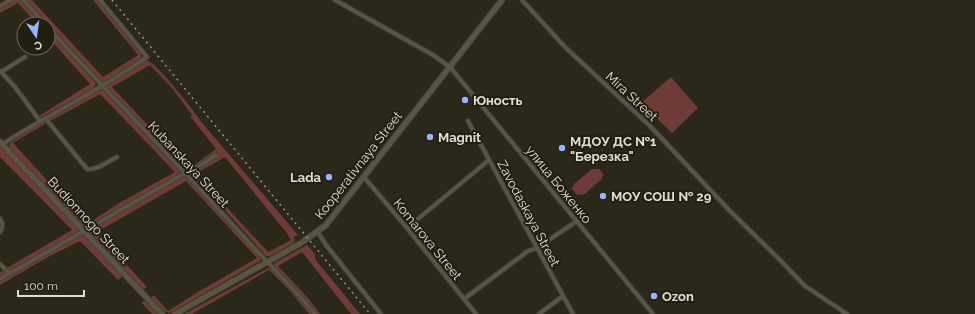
<svg xmlns="http://www.w3.org/2000/svg" width="975" height="314" viewBox="0 0 975 314" font-family="Raleway,sans-serif">
  <style>
    .green { fill: #6e3b37; fill-rule: evenodd }
    .lines { fill: none; stroke-linecap: round; stroke-linejoin: round }
    .street-casing { stroke: #454136; stroke-width: 5.5 }
    .secondary-casing { stroke: #454136; stroke-width: 7 }
    .street { stroke: #595444; stroke-width: 3.5 }
    .secondary { stroke: #595444; stroke-width: 5 }
    .rail { stroke: #969287; stroke-width: 1.5; stroke-dasharray: 2 4; stroke-linecap: butt }
    .poi-dot { fill: #95b6fd; stroke: #221e10; stroke-width: 1.5 }
    .labels { text-anchor: middle; stroke-width: 4; stroke-linejoin: round; paint-order: stroke }
    .street-label { font-size: 13px; fill: #e0ddd4; stroke: #221e10 }
    .poi-label { font-size: 13px; font-weight: bold; fill: #e0ddd4; stroke: #221e10; text-anchor: start }
  </style>
  <rect width="100%" height="100%" fill="#2b2719"/>
  <g class="green">
    <polygon points="14,0 20,0 42,24 37,24 18,3 0,13 0,8"/>
    <polygon points="25,0 32,0 103,77 138,55 93,0 98,0 141,54 141,59 138,63 105,83 103,83"/>
    <polygon points="48,30 96,83 93,89 40,118 39,116 90,84 48,37"/>
    <path d="M 146,60 C 159,64 194,112 204,125 C 235,162 267,198 298,235 L 294,237 L 295,242 L 270,256 L 266,256 L 223,208 L 107,89 L 107,86 L 110,83 ZM 150,65 L 172,88 L 192,115 L 190,116 L 216,149 L 189,169 L 112,87 ZM 225,157 L 286,232 L 291,240 L 268,252 L 219,199 L 195,174 Z"/>
    <polygon points="671,77 698,108 672,133 641,103"/>
    <path d="M 99,89 L 102,89 L 105,92 L 181,172 L 180,174 L 88,228 L 85,227 L 77,220 L 10,148 L 9,144 L 43,121 ZM 100,94 L 175,172 L 121,202 L 87,224 L 13,143 C 41,125 71,110 100,94 Z"/>
    <polygon points="0,148 2,148 5,150 76,225 80,231 0,278 0,272 72,230 0,157"/>
    <polygon points="592,169 599,169 603,174 602,179 585,194 577,195 572,189 574,184"/>
    <path d="M 182,177 L 186,177 L 189,179 L 261,258 L 260,261 L 170,313 C 161,312 156,304 151,298 L 154,295 L 168,311 L 198,292 L 257,258 L 186,181 L 97,232 L 147,287 L 143,290 L 90,232 L 93,229 L 145,197 Z"/>
    <path d="M 82,235 C 91,238 115,267 123,276 L 118,280 L 80,241 L 48,257 L 0,285 L 0,281 L 47,253 Z"/>
    <polygon points="307,245 315,254 315,259 360,314 351,314 302,252 278,266 308,298 320,314 316,314 273,264"/>
    <path d="M 268,268 C 285,276 301,299 313,314 L 309,314 L 290,291 L 269,270 L 192,314 L 184,314 Z"/>
    <polygon points="145,301 157,313 157,314 152,314 141,302"/>
  </g>
  <g class="lines">
    <defs>
      <g id="street">
        <polyline points="23,0 45,24"/>
        <polyline points="335,0 433,55 450,67 653,314"/>
        <polyline points="522,0 565,47 650,126 730,211 779,259 805,286 847,314"/>
        <polyline points="0,6 11,0"/>
        <path d="M 48,28 C 114,98 180,167 245,238 C 268,264 293,287 315,314"/>
        <polyline points="0,71 15,87 40,121"/>
        <polyline points="1,72 25,57"/>
        <path d="M 45,118 L 87,169 C 96,171 109,161 117,157"/>
        <polyline points="468,121 573,314"/>
        <path d="M 1,145 C 49,114 101,90 147,57 L 100,0"/>
        <polyline points="364,177 407,228 476,314"/>
        <path d="M 0,219 C 3,223 3,228 0,232"/>
        <polyline points="407,228 489,160"/>
        <polyline points="318,232 326,245 381,314"/>
        <polyline points="0,264 6,270 11,273"/>
        <polyline points="0,279 180,176 201,165 216,155"/>
        <polyline points="464,299 528,251 537,248 577,221"/>
        <polyline points="539,314 563,296"/>
      </g>
      <g id="secondary">
        <polyline points="0,142 162,314"/>
        <polyline points="175,314 301,243 326,225 502,0"/>
      </g>
    </defs>
    <use href="#street" class="street-casing"/>
    <use href="#secondary" class="secondary-casing"/>
    <use href="#street" class="street"/>
    <use href="#secondary" class="secondary"/>
    <polyline class="rail" points="112,0 370,314"/>
  </g>
  <g class="poi-dot">
    <circle cx="465" cy="100" r="4"/>
    <circle cx="430" cy="137" r="4"/>
    <circle cx="562" cy="148" r="4"/>
    <circle cx="329" cy="177" r="4"/>
    <circle cx="603" cy="196" r="4"/>
    <circle cx="654" cy="296" r="4"/>
  </g>
  <g class="labels">
    <g class="street-label">
      <text transform="translate(632 96) rotate(43)" y="5">Mira Street</text>
      <text transform="translate(189 164) rotate(47)" y="5">Kubanskaya Street</text>
      <text transform="translate(358 165) rotate(-52)" y="5">Kooperativnaya Street</text>
      <text transform="translate(559 184) rotate(51)" y="5">улица Боженко</text>
      <text transform="translate(529 213) rotate(62)" y="5">Zavodaskaya Street</text>
      <text transform="translate(89 220) rotate(47)" y="5">Budionnogo Street</text>
      <text transform="translate(428 239) rotate(51)" y="5">Komarova Street</text>
    </g>
    <g class="poi-label">
      <text x="473" y="105">Юность</text>
      <text x="438" y="142">Magnit</text>
      <text x="570" y="146">МДОУ ДС №1<tspan x="570" dy="15">"Березка"</tspan></text>
      <text x="321" y="182" text-anchor="end">Lada</text>
      <text x="611" y="201">МОУ СОШ № 29</text>
      <text x="662" y="301">Ozon</text>
    </g>
  </g>
  <g transform="translate(36 36) rotate(167)"><circle r="19" fill="#221e10" stroke="#6e6a5e"/>
  <path d="M0-3L7 15L0 10L-7 15Z" fill="#95b6fd"/>
  <text y="-6" font-size="11" font-weight="bold" text-anchor="middle" fill="#e0ddd4">С</text>
  </g>
  <path d="M18 290v6h66v-6" fill="none" stroke="#e0ddd4" stroke-width="2"/>
  <text x="24" y="290" font-size="12" fill="#e0ddd4" stroke="#221e10" stroke-width="3" paint-order="stroke">100 m</text>
</svg>
